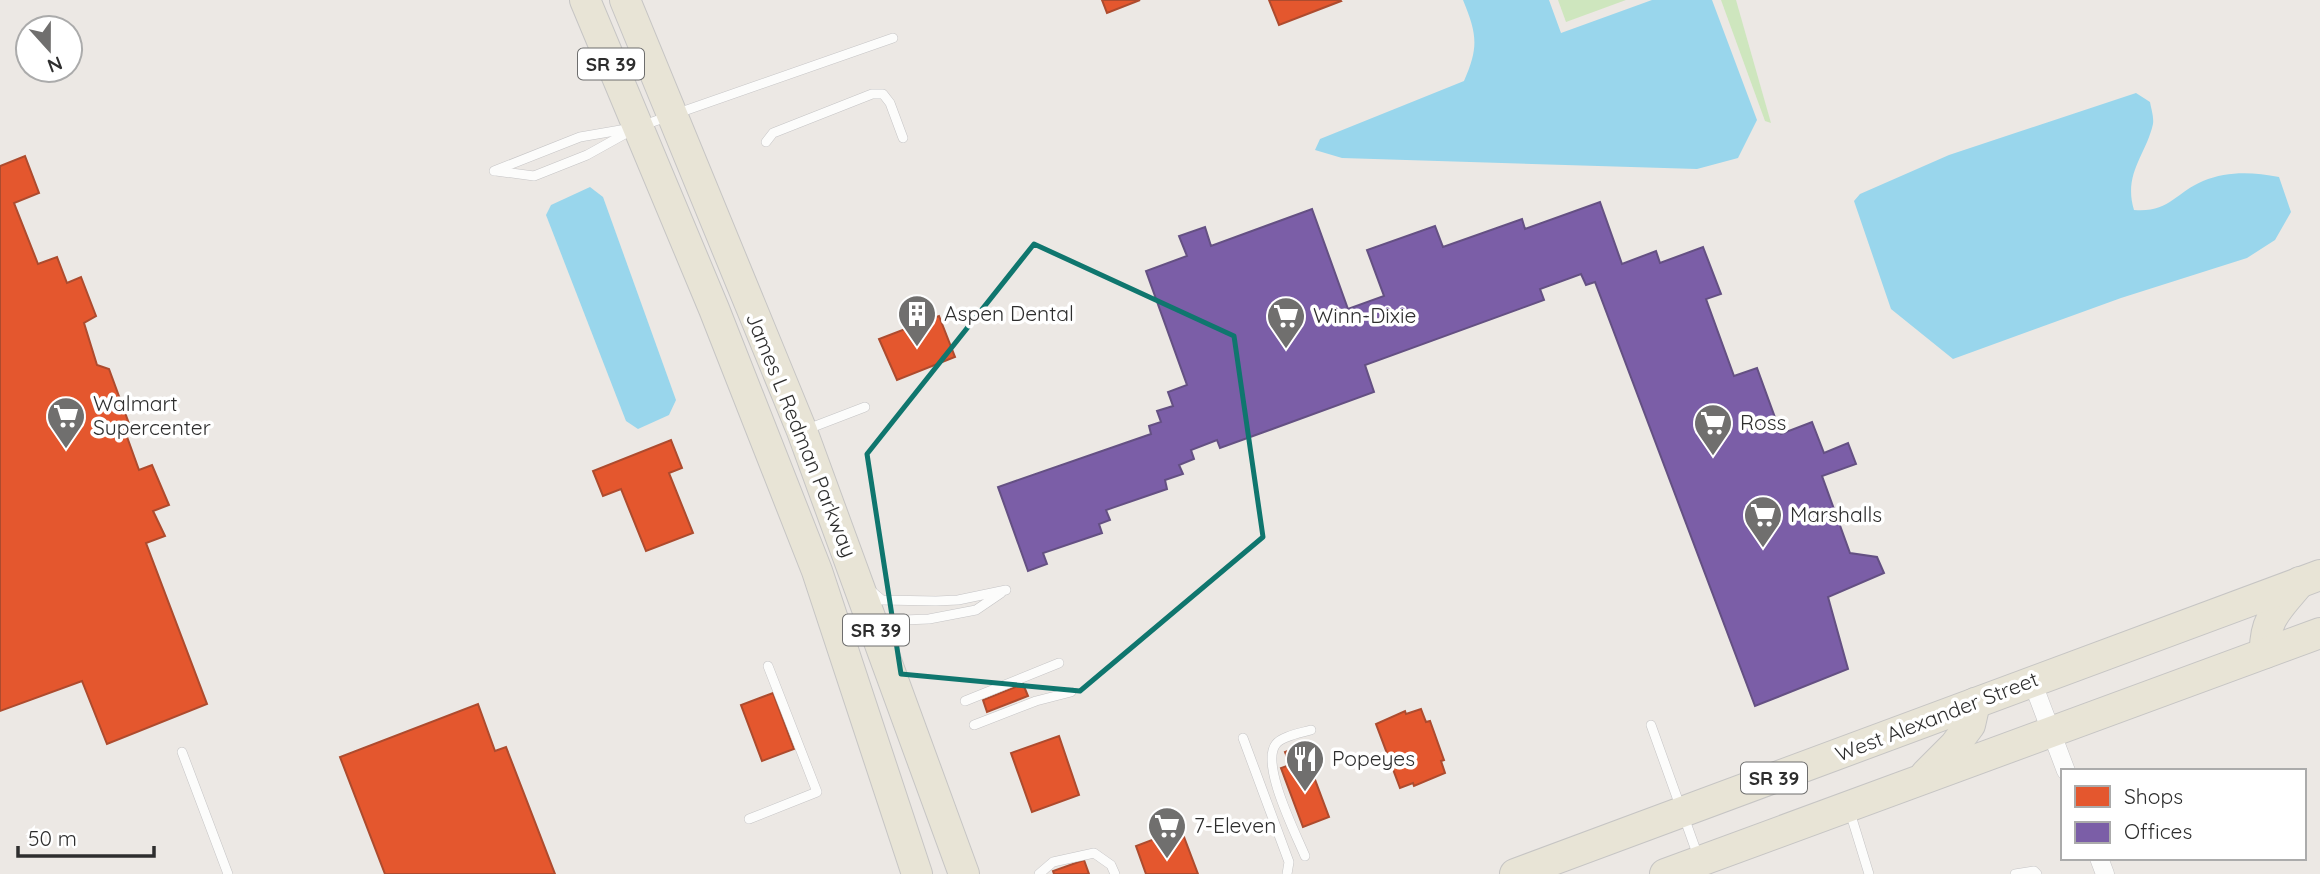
<svg xmlns="http://www.w3.org/2000/svg" width="2320" height="874" viewBox="0 0 2320 874" font-family="Quicksand,sans-serif">
  <style>
    .green { fill: #cee6be }
    .water { fill: #99d6ec }
    .shops { fill: #e4572e; stroke: #ad4b2e; stroke-width: 2 }
    .offices { fill: #7b5ea7; stroke: #645083; stroke-width: 2 }
    .lines { fill: none; stroke-linecap: round; stroke-linejoin: round }
    .service-casing { stroke: #c5c4c5; stroke-width: 10 }
    .minor-casing { stroke: #c5c4c5; stroke-width: 19 }
    .primary-casing { stroke: #c6c5c4; stroke-width: 32 }
    .service { stroke: #fcfcfb; stroke-width: 9 }
    .minor { stroke: #fcfcfb; stroke-width: 18 }
    .primary { stroke: #e8e4d6; stroke-width: 30 }
    .marked { fill: none; stroke: #0f766e; stroke-width: 5; stroke-linejoin: round }
    .labels { text-anchor: middle; stroke-width: 7; stroke-linejoin: round; paint-order: stroke }
    .shield { fill: #fff; stroke: #6d6d6d; stroke-width: 2 }
    .shield-label { font-size: 19px; font-weight: bold; fill: #2e2e2e }
    .poi-label { font-size: 21px; fill: #2e2e2e; stroke: #fff; text-anchor: start }
    .street-label { font-size: 21px; fill: #2e2e2e; stroke: #fff }
  </style>
  <rect width="100%" height="100%" fill="#ece8e4"/>
  <g class="green">
    <polygon points="1558,0 1626,0 1566,22"/>
    <polygon points="1721,0 1736,0 1771,123 1765,121"/>
  </g>
  <g class="water">
    <path d="M 1463,0 L 1549,0 L 1561,33 L 1652,0 L 1712,0 L 1757,120 L 1738,158 L 1697,169 L 1342,158 L 1315,150 L 1320,139 L 1464,81 C 1479,47 1477,34 1463,0 Z"/>
    <path d="M 2136,93 L 2150,102 C 2151,108 2154,117 2153,124 C 2146,155 2123,174 2134,210 C 2169,213 2175,193 2203,181 C 2228,171 2252,172 2279,177 L 2291,212 L 2275,240 L 2247,258 L 2121,298 L 1953,359 L 1891,309 L 1854,201 L 1860,194 L 1949,155 Z"/>
    <polygon points="590,187 603,197 676,400 669,415 638,429 626,421 546,215 551,205"/>
  </g>
  <g class="shops">
    <polygon points="1102,0 1140,0 1107,13"/>
    <polygon points="1269,0 1340,0 1341,1 1279,25"/>
    <polygon points="25,156 39,193 14,203 38,264 57,257 67,283 81,277 96,316 84,323 97,365 109,369 131,429 126,434 139,470 152,465 169,505 153,511 165,536 146,543 207,704 107,744 82,681 0,711 0,166"/>
    <polygon points="939,316 955,357 897,380 879,339"/>
    <polygon points="671,440 682,468 669,473 693,533 646,551 621,489 603,496 593,471"/>
    <polygon points="1023,684 1028,696 987,712 983,700"/>
    <polygon points="773,693 794,749 762,761 741,705"/>
    <polygon points="478,704 495,751 506,747 555,874 385,874 340,757"/>
    <polygon points="1421,709 1426,722 1430,721 1444,760 1441,761 1445,773 1414,786 1413,783 1400,788 1376,724 1405,711 1406,714"/>
    <polygon points="1059,736 1079,795 1032,812 1011,753"/>
    <polygon points="1302,745 1329,817 1303,827 1281,768 1290,765 1285,752"/>
    <polygon points="1181,829 1198,874 1146,874 1136,846"/>
    <polygon points="1084,860 1089,874 1054,874 1053,871"/>
  </g>
  <polygon class="offices" points="1600,202 1622,264 1656,251 1660,263 1703,247 1721,294 1706,299 1734,376 1757,368 1781,434 1812,422 1824,453 1848,443 1856,464 1822,476 1850,553 1877,557 1884,573 1828,597 1848,669 1755,706 1595,282 1586,285 1581,274 1540,289 1544,300 1365,365 1374,392 1220,448 1217,440 1191,450 1194,459 1179,465 1183,474 1165,480 1167,489 1106,510 1110,520 1099,524 1102,533 1043,553 1047,564 1028,571 998,487 1151,434 1149,426 1161,422 1157,411 1173,406 1168,392 1187,385 1146,271 1187,256 1179,236 1205,227 1211,246 1312,209 1348,309 1384,296 1367,250 1435,226 1443,247 1522,219 1525,229"/>
  <g class="lines">
    <defs>
      <g id="service">
        <polyline points="766,142 773,133 872,94 883,94 890,103 903,138"/>
        <polyline points="494,171 580,137 638,127 893,38"/>
        <polyline points="496,171 534,176 587,155 632,130"/>
        <polyline points="805,430 865,407"/>
        <polyline points="869,589 882,600 936,601 958,600 1006,590"/>
        <polyline points="878,621 929,619 976,610 1001,593"/>
        <polyline points="965,701 1059,663"/>
        <polyline points="974,725 1036,701 1071,692"/>
        <polyline points="1651,725 1698,856"/>
        <polyline points="1243,738 1289,862 1287,874"/>
        <polyline points="182,752 228,874"/>
        <polyline points="1850,812 1869,874"/>
        <polyline points="749,819 817,792 768,666"/>
        <path d="M 1305,856 C 1296,834 1260,764 1276,744 C 1282,736 1301,733 1311,730"/>
        <polyline points="1039,874 1053,862 1094,853 1111,865 1115,874"/>
        <polyline points="2015,874 2034,871 2037,874"/>
      </g>
      <g id="minor">
        <polyline points="2032,681 2066,771"/>
        <polyline points="2099,858 2105,874"/>
      </g>
      <g id="primary">
        <polyline points="585,0 714,309 817,571 917,874"/>
        <polyline points="625,0 802,431 964,874"/>
        <path d="M 2265,653 C 2264,618 2279,608 2300,582"/>
        <polyline points="1926,774 1955,745 1970,725 1975,703"/>
        <polyline points="1515,874 2320,575"/>
        <polyline points="1665,874 2320,633"/>
      </g>
    </defs>
    <use href="#service" class="service-casing"/>
    <use href="#minor" class="minor-casing"/>
    <use href="#primary" class="primary-casing"/>
    <use href="#service" class="service"/>
    <use href="#minor" class="minor"/>
    <use href="#primary" class="primary"/>
  </g>
  <path class="marked" d="M 1034,244 L 1234,336 L 1263,537 L 1080,691 L 901,674 L 867,454 Z"/>
  <defs>
    <symbol id="building-pin" viewBox="-11 -11 22 30"><path d="M0 17L-7.5 6A9.5 9.5 0 1 1 7.5 6Z" fill="#706f6e" stroke="#fff"/><path d="M-4-6H4V6H1V3H-1V6H-4ZM-2.5-4.3h1.7v1.8h-1.7ZM.8-4.3h1.7v1.8H.8ZM-2.5-1h1.7V.8h-1.7ZM.8-1h1.7V.8H.8Z" fill="#fff"/></symbol>
    <symbol id="supermarket-pin" viewBox="-11 -11 22 30"><path d="M0 17L-7.5 6A9.5 9.5 0 1 1 7.5 6Z" fill="#706f6e" stroke="#fff"/><path d="M-6-5.5h2.5l.6 2H6L4.5 2H-2.5L-4.4-4H-6ZM-1.5 3.2a1.3 1.3 0 1 0 .1 0ZM3 3.2a1.3 1.3 0 1 0 .1 0Z" fill="#fff"/></symbol>
    <symbol id="restaurant-pin" viewBox="-11 -11 22 30"><path d="M0 17L-7.5 6A9.5 9.5 0 1 1 7.5 6Z" fill="#706f6e" stroke="#fff"/><path d="M-5-6h1v4h1v-4h1v4h1v-4h1v5L-1.5 .5V6h-2V.5L-5-1ZM5-6V6H3V1.5H1.5Q1.5-4 5-6Z" fill="#fff"/></symbol>
  </defs>
  <g fill-rule="evenodd">
    <use href="#building-pin" x="895" y="292" width="44" height="60"/>
    <use href="#supermarket-pin" x="1264" y="294" width="44" height="60"/>
    <use href="#supermarket-pin" x="44" y="394" width="44" height="60"/>
    <use href="#supermarket-pin" x="1691" y="401" width="44" height="60"/>
    <use href="#supermarket-pin" x="1741" y="493" width="44" height="60"/>
    <use href="#restaurant-pin" x="1283" y="737" width="44" height="60"/>
    <use href="#supermarket-pin" x="1145" y="804" width="44" height="60"/>
  </g>
  <g class="labels">
    <g class="shield">
      <rect x="578" y="48.5" width="66" height="31" rx="5"/>
      <rect x="843" y="614.5" width="66" height="31" rx="5"/>
      <rect x="1741" y="762.5" width="66" height="31" rx="5"/>
    </g>
    <g class="shield-label">
      <text x="611" y="71">SR 39</text>
      <text x="876" y="637">SR 39</text>
      <text x="1774" y="785">SR 39</text>
    </g>
    <g class="poi-label">
      <text x="944" y="321">Aspen Dental</text>
      <text x="1313" y="323">Winn-Dixie</text>
      <text x="93" y="411">Walmart<tspan x="93" dy="24">Supercenter</tspan></text>
      <text x="1740" y="430">Ross</text>
      <text x="1790" y="522">Marshalls</text>
      <text x="1332" y="766">Popeyes</text>
      <text x="1194" y="833">7-Eleven</text>
    </g>
    <g class="street-label">
      <text transform="translate(801 435) rotate(68)" y="7">James L Redman Parkway</text>
      <text transform="translate(1937 717) rotate(-21)" y="7">West Alexander Street</text>
    </g>
  </g>
  <rect x="2061" y="769" width="245" height="91" fill="#ffffff" stroke="#ababab" stroke-width="2"/>
  <rect x="2075" y="786" width="35" height="21" fill="#e4572e" stroke="#ababab" stroke-width="2"/>
  <text x="2124" y="804" font-size="21" fill="#2e2e2e">Shops</text>
  <rect x="2075" y="822" width="35" height="21" fill="#7b5ea7" stroke="#ababab" stroke-width="2"/>
  <text x="2124" y="839" font-size="21" fill="#2e2e2e">Offices</text>
  <g transform="translate(49 49) rotate(159)"><circle r="33" fill="#ffffff" stroke="#ababab" stroke-width="2"/>
  <path d="M0-5L12 26L0 18L-12 26Z" fill="#706f6e"/>
  <text y="-10" font-size="19" font-weight="bold" text-anchor="middle" fill="#2e2e2e">N</text>
  </g>
  <path d="M18 846v10h136v-10" fill="none" stroke="#2e2e2e" stroke-width="3.5"/>
  <text x="28" y="846" font-size="21" fill="#2e2e2e" stroke="#ffffff" stroke-width="5" paint-order="stroke">50 m</text>
</svg>
